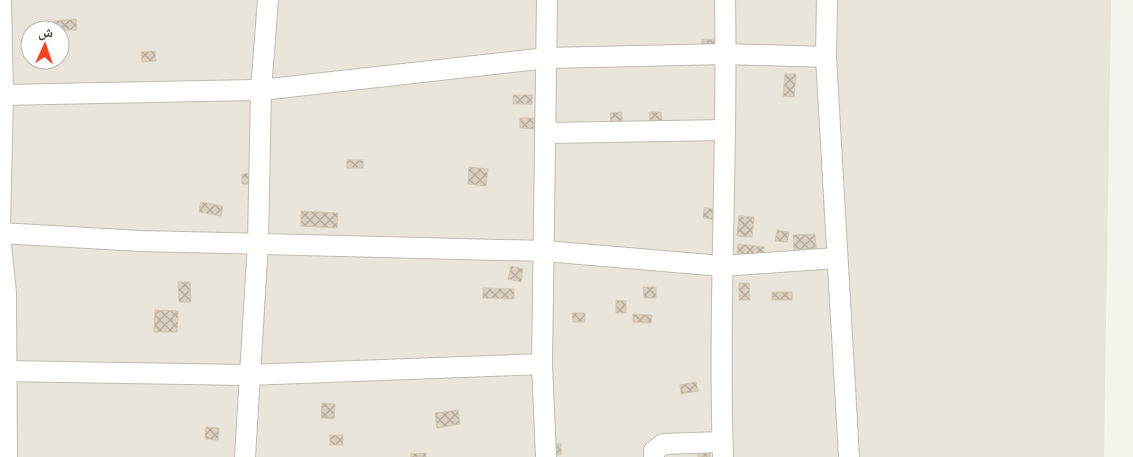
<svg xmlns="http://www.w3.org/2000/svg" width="1133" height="457" viewBox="0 0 1133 457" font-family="Montserrat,'Noto Naskh Arabic',sans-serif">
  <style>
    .residential { fill: #eae5da; fill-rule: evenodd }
    .building { fill: url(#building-cross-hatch); stroke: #d3c7b4 }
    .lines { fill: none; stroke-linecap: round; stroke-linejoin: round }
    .minor-casing { stroke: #c2bbae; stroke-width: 22 }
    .minor { stroke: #fff; stroke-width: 20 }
  </style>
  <defs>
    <pattern id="building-cross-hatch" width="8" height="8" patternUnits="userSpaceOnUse" patternTransform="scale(1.25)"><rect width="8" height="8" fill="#d8cfc1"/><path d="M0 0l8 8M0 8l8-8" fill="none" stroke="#b1aa9e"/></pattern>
  </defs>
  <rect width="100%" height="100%" fill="#f6f3ec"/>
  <path class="residential" d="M 0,0 L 1111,0 L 1104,457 L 0,457 ZM 30,30 L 60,30 L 60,60 L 30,60 Z"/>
  <g class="building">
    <polygon points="76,19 77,30 54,30 53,21"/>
    <polygon points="702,39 724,40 724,49 702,49"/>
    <polygon points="155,51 156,61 142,62 141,52"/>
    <polygon points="785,74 796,74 794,97 783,96"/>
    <rect x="513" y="95" width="19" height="9"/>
    <polygon points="622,112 622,124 611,125 610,113"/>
    <polygon points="649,112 661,112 662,122 650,122"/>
    <polygon points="520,118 534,118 534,129 520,128"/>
    <rect x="347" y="160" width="16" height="8"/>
    <polygon points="469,167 488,169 486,186 468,184"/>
    <polygon points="256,173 256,184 242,184 242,174"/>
    <polygon points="201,202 223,206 221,216 199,212"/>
    <polygon points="704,208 717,209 716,220 703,218"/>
    <polygon points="301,211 338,213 337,228 301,226"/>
    <polygon points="739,216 754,217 752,237 737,236"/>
    <polygon points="777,230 789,232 787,242 775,241"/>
    <polygon points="815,234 816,249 794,250 793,235"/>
    <polygon points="738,244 764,247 763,257 737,255"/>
    <polygon points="511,266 523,269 521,282 508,279"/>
    <polygon points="178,282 190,282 191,302 179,302"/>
    <polygon points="739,283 749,283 750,300 739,300"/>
    <polygon points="643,287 656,287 656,298 644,298"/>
    <polygon points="483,288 514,289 514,299 483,298"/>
    <rect x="772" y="292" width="20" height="8"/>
    <polygon points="616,300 626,301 626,313 616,313"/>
    <polygon points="155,310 178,311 177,332 154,332"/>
    <polygon points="572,313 585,313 585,322 573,322"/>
    <polygon points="633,314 652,315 651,323 633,322"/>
    <polygon points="696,382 698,391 681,394 680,385"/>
    <polygon points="322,403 335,404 334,419 321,418"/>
    <polygon points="458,410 460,424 437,428 435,413"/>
    <polygon points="206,427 219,428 218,440 205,439"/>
    <rect x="330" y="435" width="13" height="10"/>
    <rect x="548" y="444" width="13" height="11"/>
    <rect x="698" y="452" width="12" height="5"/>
    <polygon points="426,453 426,457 411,457 411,454"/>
  </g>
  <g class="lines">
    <defs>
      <g id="minor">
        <polyline points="827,0 826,57 849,457"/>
        <polyline points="0,95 261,90 547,58 726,54 826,57"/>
        <polyline points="547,133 725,130"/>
        <polyline points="0,229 3,95 1,0"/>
        <polyline points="0,233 141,241 545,251 722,266 836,258"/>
        <polyline points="0,234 6,293 7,457"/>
        <polyline points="0,371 248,375 542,364"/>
        <polyline points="245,457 258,243 261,90 268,0"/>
        <polyline points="546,457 542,364 547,0"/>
        <polyline points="654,457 654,451 663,444 722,442"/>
        <path d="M 723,457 C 718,305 728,152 725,0"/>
      </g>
    </defs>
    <use href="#minor" class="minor-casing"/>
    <use href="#minor" class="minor"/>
  </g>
  <g transform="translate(45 45) rotate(3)"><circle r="24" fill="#ffffff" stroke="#b7b4b0"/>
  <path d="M0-4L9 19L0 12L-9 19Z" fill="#fc3f1d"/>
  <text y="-8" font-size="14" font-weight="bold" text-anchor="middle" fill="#4b4439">ش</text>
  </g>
</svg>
